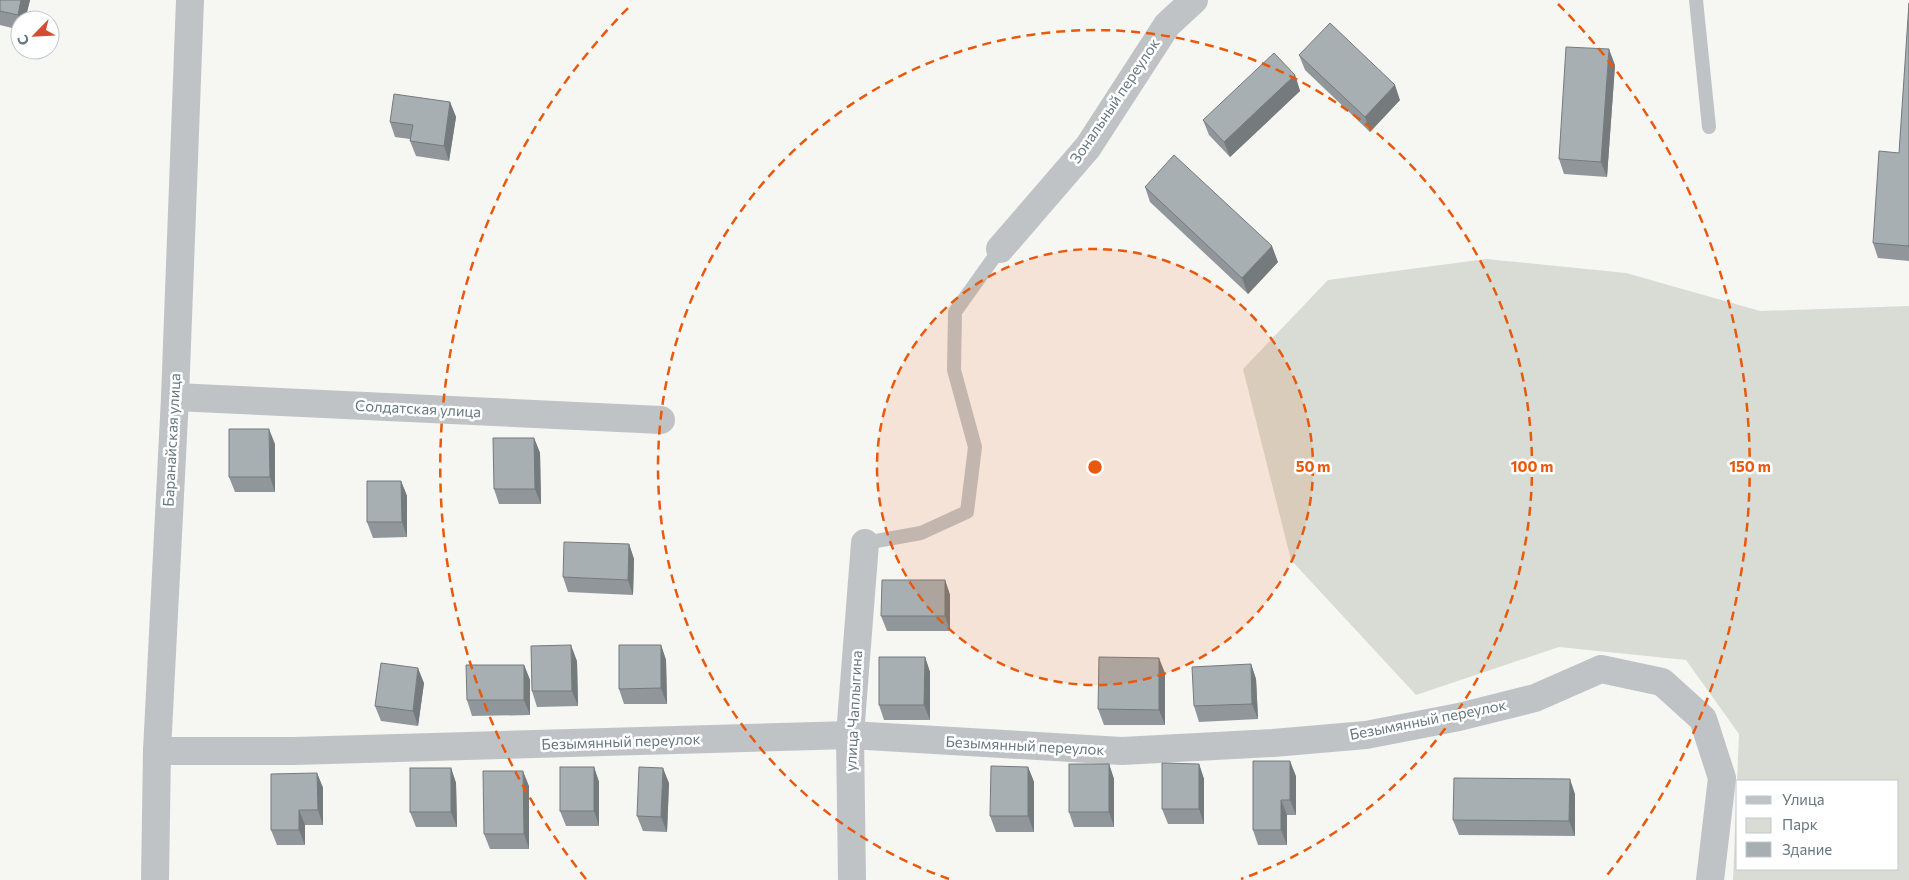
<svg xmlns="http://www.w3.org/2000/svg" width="1909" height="880" viewBox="0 0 1909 880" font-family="Commissioner,sans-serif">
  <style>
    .green { fill: #d8dcd4; fill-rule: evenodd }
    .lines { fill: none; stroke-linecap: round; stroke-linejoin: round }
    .lane { stroke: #bfc3c6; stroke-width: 14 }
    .street { stroke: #bfc3c6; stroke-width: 28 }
    .wall { fill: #90969a }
    .shaded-wall { fill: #757a7d }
    .building { fill: #a7afb3; stroke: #757a7d }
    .ring { fill: none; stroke: #e8590c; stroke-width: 2.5; stroke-dasharray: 9 6 }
    .labels { text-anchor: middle; stroke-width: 5; stroke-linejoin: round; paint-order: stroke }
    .street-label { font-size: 15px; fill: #677881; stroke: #fff }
    .centre { fill: #e8590c; stroke: #fff; stroke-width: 2.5 }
    .ring-label { font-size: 15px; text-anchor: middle; font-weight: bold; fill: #e8590c; stroke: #fff; stroke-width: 5; stroke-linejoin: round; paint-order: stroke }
  </style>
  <rect width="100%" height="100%" fill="#f6f6f3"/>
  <path class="green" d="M 1486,259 L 1626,273 L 1760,311 L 1909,306 L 1909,880 L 1733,880 L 1739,734 L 1686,660 L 1559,647 L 1416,695 L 1291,560 L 1243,369 L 1328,280 ZM 1738,781 L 1898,781 L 1898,869 L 1738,869 Z"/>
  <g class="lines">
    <g class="lane">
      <polyline points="1696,0 1709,127"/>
      <polyline points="865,543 921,533 967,512 975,447 954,370 955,312 1000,249"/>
    </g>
    <g class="street">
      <polyline points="1000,249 1088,147 1167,25 1194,0"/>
      <polyline points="175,397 661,420"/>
      <polyline points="157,751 294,751 850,735 1122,751 1273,743 1366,735 1459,717 1535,698 1601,669 1662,682 1703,719 1722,778 1710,880"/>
      <polyline points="155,880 157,751 175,397 190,0"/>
      <polyline points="852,880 850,735 865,543"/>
    </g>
  </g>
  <g class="wall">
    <polygon points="0,0 30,0 25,20 20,20 20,30 0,25"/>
    <polygon points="1909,3 1909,261 1878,258 1873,243 1899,153"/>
    <polygon points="1299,55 1400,100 1370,132 1305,70"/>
    <polygon points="1615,65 1607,177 1564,174 1559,159"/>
    <polygon points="1295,75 1300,91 1230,157 1209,135 1203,120"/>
    <polygon points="450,102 456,117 449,161 416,156 410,141 410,139 395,137 390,122"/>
    <polygon points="1145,187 1278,262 1248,294 1150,202"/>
    <polygon points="534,438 540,453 541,504 499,504 494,489"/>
    <polygon points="275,444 275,492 235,492 229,477"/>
    <polygon points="401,481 407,496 407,537 373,538 367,522"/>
    <polygon points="629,544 634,559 633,595 568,592 563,577"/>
    <polygon points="945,580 950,595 950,631 887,631 881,616"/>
    <polygon points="661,645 666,660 667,704 624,704 619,689"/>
    <polygon points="925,657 930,672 930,720 884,720 879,705"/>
    <polygon points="577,661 578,706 537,707 532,691"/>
    <polygon points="1251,664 1256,679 1258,719 1199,722 1194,706"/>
    <polygon points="524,665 530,680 530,715 472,716 467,700"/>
    <polygon points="1165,673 1165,725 1104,725 1098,709"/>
    <polygon points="424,683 418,726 381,721 375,706"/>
    <polygon points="1109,764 1114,779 1114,827 1074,827 1069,812"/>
    <polygon points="1199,764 1204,779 1204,824 1168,824 1162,809"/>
    <polygon points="594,767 599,782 599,826 566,826 560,811"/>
    <polygon points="1028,767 1034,782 1034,832 996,832 990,816"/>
    <polygon points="451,768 456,783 457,827 416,827 410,812"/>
    <polygon points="317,773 323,788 323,825 305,825 305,845 277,845 271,830"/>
    <polygon points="1296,776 1296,815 1287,815 1287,845 1258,845 1253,830"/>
    <polygon points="669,783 667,832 643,831 637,816"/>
    <polygon points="529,786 529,849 490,849 484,834"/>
    <polygon points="1575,794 1575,836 1459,835 1453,820"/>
  </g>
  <g class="shaded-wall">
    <polygon points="21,0 30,0 25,20 20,20 20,22 18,15"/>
    <polygon points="1609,49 1615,65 1607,177 1601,162"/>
    <polygon points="1295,75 1300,91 1230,157 1224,142"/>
    <polygon points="1395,85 1400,100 1370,132 1365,117"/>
    <polygon points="450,102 456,117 449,161 444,146"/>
    <polygon points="1272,246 1278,262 1248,294 1242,278"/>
    <polygon points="269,429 275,444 275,492 270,477"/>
    <polygon points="534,438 540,453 541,504 535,489"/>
    <polygon points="401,481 407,496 407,537 402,522"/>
    <polygon points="629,544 634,559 633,595 628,580"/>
    <polygon points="945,580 950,595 950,631 945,616"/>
    <polygon points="571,645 577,661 578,706 572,691"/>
    <polygon points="661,645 666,660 667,704 661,688"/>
    <polygon points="925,657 930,672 930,720 924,705"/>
    <polygon points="1159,658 1165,673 1165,725 1159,710"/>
    <polygon points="1251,664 1256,679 1258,719 1252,704"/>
    <polygon points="524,665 530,680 530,715 524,700"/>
    <polygon points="418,668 424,683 418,726 413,711"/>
    <polygon points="1290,761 1296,776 1296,815 1290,800"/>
    <polygon points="1109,764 1114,779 1114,827 1109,812"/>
    <polygon points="1199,764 1204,779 1204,824 1199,809"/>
    <polygon points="594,767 599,782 599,826 594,811"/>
    <polygon points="1028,767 1034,782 1034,832 1028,816"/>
    <polygon points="451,768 456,783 457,827 451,812"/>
    <polygon points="663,768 669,783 667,832 661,817"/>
    <polygon points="523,771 529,786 529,849 524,834"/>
    <polygon points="317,773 323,788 323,825 318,810"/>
    <polygon points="1570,779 1575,794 1575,836 1569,821"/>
    <polygon points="1281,800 1287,815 1287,845 1281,830"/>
    <polygon points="299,810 305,825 305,845 299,830"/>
  </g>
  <g class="building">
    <polygon points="0,0 21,0 18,15 0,11"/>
    <polygon points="1909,3 1909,246 1873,243 1879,151 1899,153"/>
    <polygon points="1330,23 1395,85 1365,117 1299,55"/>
    <polygon points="1566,47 1609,49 1601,162 1559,159"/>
    <polygon points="1274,53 1295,75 1224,142 1203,120"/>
    <polygon points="394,94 450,102 444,146 410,141 413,125 390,122"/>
    <polygon points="1174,155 1272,246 1242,278 1145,187"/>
    <polygon points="229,429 269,429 270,477 229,477"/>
    <polygon points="493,438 534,438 535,489 494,489"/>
    <polygon points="367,481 401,481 402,522 367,522"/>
    <polygon points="564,542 629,544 628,580 563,577"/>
    <polygon points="882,580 945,580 945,616 881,616"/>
    <polygon points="571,645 572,691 532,691 531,646"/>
    <polygon points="619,645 661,645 661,688 619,689"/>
    <polygon points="879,657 925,657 924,705 879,705"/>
    <polygon points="1099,657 1159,658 1159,710 1098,709"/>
    <polygon points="381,663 418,668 413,711 375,706"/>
    <polygon points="1251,664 1252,704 1194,706 1192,667"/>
    <polygon points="466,665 524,665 524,700 467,700"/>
    <polygon points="1253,761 1290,761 1290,800 1281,800 1281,830 1253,830"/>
    <polygon points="1162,763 1199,764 1199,809 1162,809"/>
    <rect x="1069" y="764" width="40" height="48"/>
    <polygon points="991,766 1028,767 1028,816 990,816"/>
    <rect x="560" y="767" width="34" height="44"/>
    <polygon points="639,767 663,768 661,817 637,816"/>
    <rect x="410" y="768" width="41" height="44"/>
    <polygon points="483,771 523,771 524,834 484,834"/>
    <polygon points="317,773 318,810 299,810 299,830 271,830 271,774"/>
    <polygon points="1454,778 1570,779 1569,821 1453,820"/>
  </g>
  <circle cx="1095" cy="467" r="218" fill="#e8590c" fill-opacity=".12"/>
  <g class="ring">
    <circle cx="1095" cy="467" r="218"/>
    <path d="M949 879A437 437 0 1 1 1241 879"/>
    <path d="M586 879A655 655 0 0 1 632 4M1558 4A655 655 0 0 1 1604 879"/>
  </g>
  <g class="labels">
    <g class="street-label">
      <text transform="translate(1115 101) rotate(-56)" y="5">Зональный переулок</text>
      <text transform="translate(418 409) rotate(3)" y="5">Солдатская улица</text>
      <text transform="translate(172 440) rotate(-87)" y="5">Баранайская улица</text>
      <text transform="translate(854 711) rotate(-87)" y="5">улица Чаплыгина</text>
      <text transform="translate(1428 720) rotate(-11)" y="5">Безымянный переулок</text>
      <text transform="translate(621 742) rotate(-2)" y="5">Безымянный переулок</text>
      <text transform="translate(1025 746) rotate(3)" y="5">Безымянный переулок</text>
    </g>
  </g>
  <circle cx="1095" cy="467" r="8" class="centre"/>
  <g class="ring-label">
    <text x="1313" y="472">50 m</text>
    <text x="1532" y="472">100 m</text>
    <text x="1750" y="472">150 m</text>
  </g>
  <rect x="1736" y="780" width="162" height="90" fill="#ffffff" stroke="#c2c9cd"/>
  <rect x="1746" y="796" width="25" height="8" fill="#bfc3c6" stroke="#c2c9cd"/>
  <text x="1782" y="805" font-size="15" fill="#677881">Улица</text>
  <rect x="1746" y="818" width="25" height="15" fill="#d8dcd4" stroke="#c2c9cd"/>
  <text x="1782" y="830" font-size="15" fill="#677881">Парк</text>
  <rect x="1746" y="842" width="25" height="15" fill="#a7afb3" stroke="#c2c9cd"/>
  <text x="1782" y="855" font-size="15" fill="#677881">Здание</text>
  <g transform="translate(35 35) rotate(246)"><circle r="24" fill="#ffffff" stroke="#c2c9cd"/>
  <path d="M0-4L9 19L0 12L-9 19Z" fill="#d64c33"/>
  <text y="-8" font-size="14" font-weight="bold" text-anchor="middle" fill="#677881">С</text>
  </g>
</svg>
